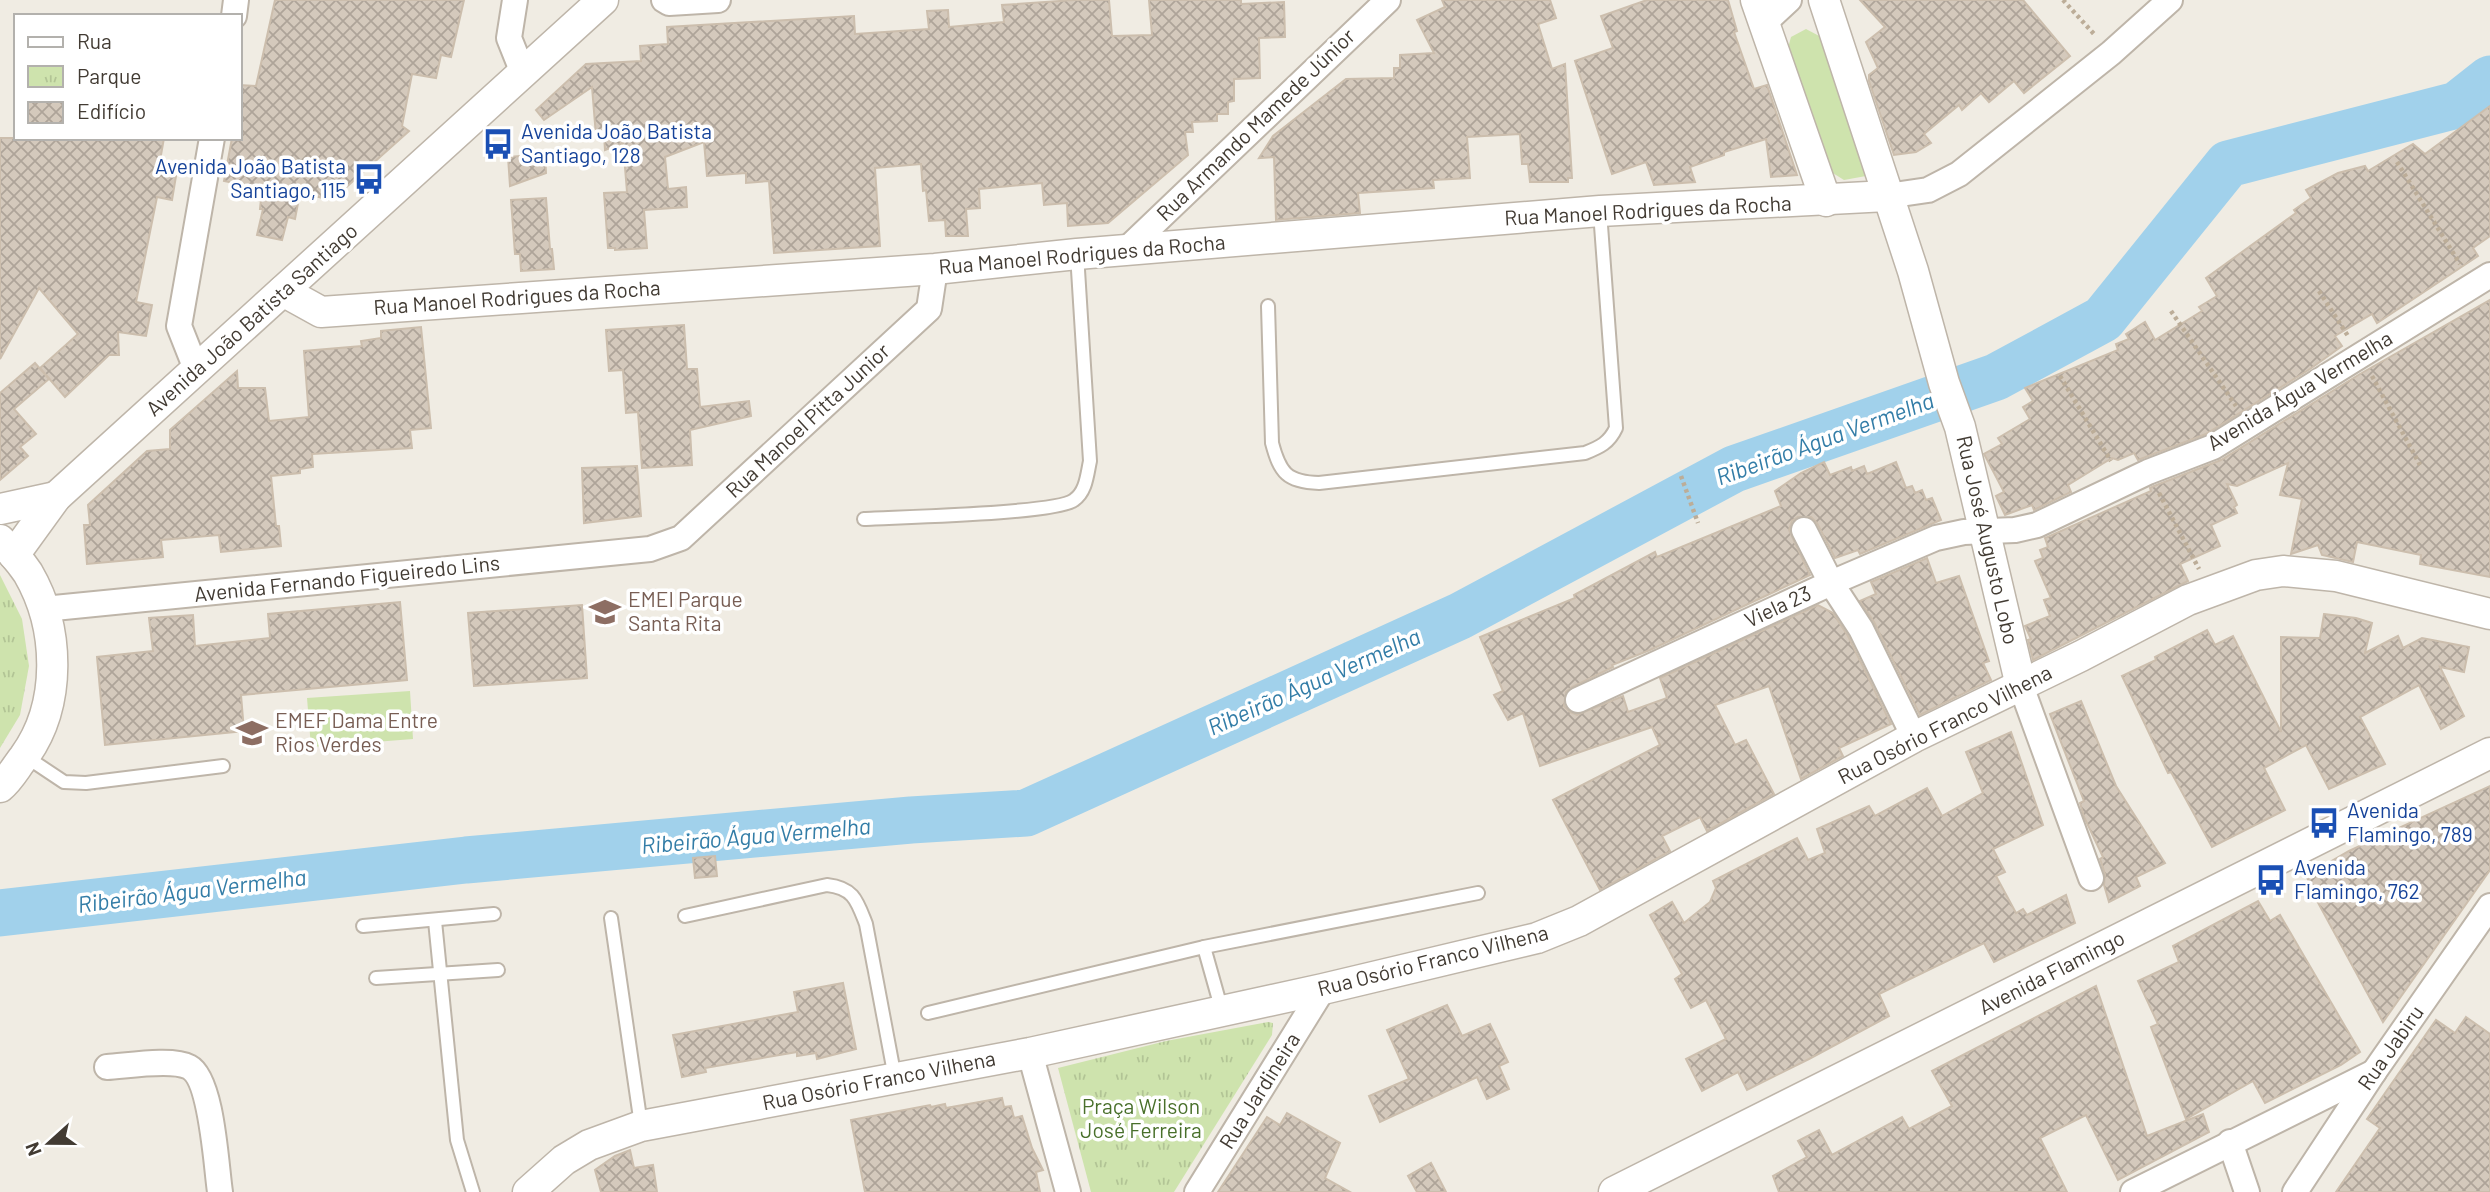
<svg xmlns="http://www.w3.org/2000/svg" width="2490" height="1192" viewBox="0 0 2490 1192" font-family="Barlow,sans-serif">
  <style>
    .grass { fill: #cee3ad }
    .park { fill: url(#park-tufts) }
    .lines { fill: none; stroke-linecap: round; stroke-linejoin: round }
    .river { stroke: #a1d1eb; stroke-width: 47 }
    .building { fill: url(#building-cross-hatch); stroke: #ccbead; stroke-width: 2 }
    .service-casing { stroke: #beb5a9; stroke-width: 16 }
    .minor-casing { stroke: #beb5a9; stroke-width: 28 }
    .tertiary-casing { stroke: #beb5a9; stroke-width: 33 }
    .path { stroke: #bcad98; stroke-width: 4.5; stroke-dasharray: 3.5 3.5; stroke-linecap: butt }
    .service { stroke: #fff; stroke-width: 12 }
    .minor { stroke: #fff; stroke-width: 24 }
    .tertiary { stroke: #fff; stroke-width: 30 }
    .labels { text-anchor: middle; stroke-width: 7; stroke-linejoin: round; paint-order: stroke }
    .street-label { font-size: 21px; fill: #423b33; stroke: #fff }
    .transit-label { font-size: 21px; fill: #164399; stroke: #fff; text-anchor: start }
    .education-label { font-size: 21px; fill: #785e54; stroke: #fff; text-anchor: start }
    .park-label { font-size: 21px; fill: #49702b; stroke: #fff }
    .water-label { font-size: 23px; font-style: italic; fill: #337da7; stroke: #fff }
  </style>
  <defs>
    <pattern id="park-tufts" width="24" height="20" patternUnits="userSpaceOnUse" patternTransform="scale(1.75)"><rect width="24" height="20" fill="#cee3ad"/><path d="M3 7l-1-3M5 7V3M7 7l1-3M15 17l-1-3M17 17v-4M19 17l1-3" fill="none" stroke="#b2c495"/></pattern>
    <pattern id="building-cross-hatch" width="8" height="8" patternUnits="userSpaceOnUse" patternTransform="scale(1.75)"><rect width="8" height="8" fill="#d4c9bc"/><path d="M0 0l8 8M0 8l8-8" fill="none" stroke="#aea499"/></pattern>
  </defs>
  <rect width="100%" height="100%" fill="#f0ece3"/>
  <g class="grass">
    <polygon points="1806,29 1823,38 1866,176 1844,180 1828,170 1788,48 1791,37"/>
    <polygon points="410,691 413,739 311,747 307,698"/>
  </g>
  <g class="park">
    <polygon points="0,575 22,619 29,666 20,715 0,748"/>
    <polygon points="1268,1022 1273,1023 1272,1035 1174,1192 1091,1192 1058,1068 1166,1041"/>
  </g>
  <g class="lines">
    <polyline class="river" points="0,913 466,860 911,820 1026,813 1460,616 1734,469 1996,377 2103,319 2228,164 2457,105 2490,79"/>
  </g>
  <g class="building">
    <polygon points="275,0 464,0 451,57 441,55 436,78 412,74 402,126 409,131 332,200 300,193 295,219 288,217 282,240 257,235 263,209 260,209 261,199 256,197 258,188 224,181 232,138 240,138 240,85 256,86"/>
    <polygon points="1074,0 1109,0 1112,36 1152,35 1149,0 1241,0 1241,4 1284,2 1285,37 1259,38 1260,78 1234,79 1234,101 1228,102 1228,114 1217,114 1217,121 1192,122 1193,132 1185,132 1188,155 1108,223 1068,226 1067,203 1044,205 1042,183 979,189 980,208 966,209 968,236 946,236 945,220 929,221 926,190 923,191 921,164 875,168 880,246 774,253 769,181 746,183 746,173 707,176 704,142 665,157 668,189 686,187 687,207 644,210 647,248 615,250 615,248 608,248 604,193 627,192 623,143 605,150 604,135 596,136 592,87 544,120 536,110 586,64 641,61 640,46 668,44 667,27 854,16 855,34 929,29 927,11 948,10 949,27 1004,22 1002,5"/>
    <polygon points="1442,0 1550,0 1556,18 1538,24 1552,69 1565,64 1572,178 1568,178 1568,182 1530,182 1528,164 1522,164 1520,134 1467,137 1470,178 1433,180 1434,188 1358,193 1360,213 1276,220 1274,157 1259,158 1273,136 1346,79 1394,78 1394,68 1400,68 1400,55 1434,53 1417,20 1445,7"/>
    <polygon points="1647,0 1728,0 1737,31 1734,32 1754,89 1767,85 1797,175 1771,177 1766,139 1724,152 1724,155 1690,167 1695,182 1654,185 1646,162 1612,174 1575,61 1613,48 1601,16"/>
    <polygon points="1860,0 2023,0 2070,56 2024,93 2014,81 1989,102 1981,93 1962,110 1959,105 1924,134 1931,143 1916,152 1894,155 1869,81 1869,75 1878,68 1866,42 1885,27"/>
    <polygon points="2490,106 2490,236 2473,248 2478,256 2377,323 2372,314 2335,336 2342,346 2310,369 2206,434 2138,460 2134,453 2118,460 2112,458 2068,485 2071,492 2034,510 2032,505 2005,515 1996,496 2004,492 1984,454 2002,444 1998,438 2030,419 2023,407 2033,401 2025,388 2118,350 2116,344 2129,339 2126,334 2145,322 2155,340 2202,311 2199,307 2217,296 2206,278 2296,213 2294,210 2311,198 2306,190 2338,173 2365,166 2368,171 2413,144 2425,154"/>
    <polygon points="0,138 164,138 158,172 176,176 172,200 157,197 136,302 152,305 146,336 118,332 119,355 109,355 65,397 40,368 78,334 39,288 0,359"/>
    <polygon points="545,154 546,173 510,186 508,157"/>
    <polygon points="546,198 550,249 552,249 554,269 521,271 520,254 515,254 511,200"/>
    <polygon points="2490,300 2490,577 2420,564 2421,555 2357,542 2353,562 2322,555 2318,545 2291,554 2302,499 2280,495 2288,463 2237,486 2227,484 2237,505 2234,507 2237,513 2211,525 2220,546 2180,564 2188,581 2033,660 2028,640 2031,639 2025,626 2050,616 2044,600 2051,598 2035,561 2043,558 2040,550 2048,547 2045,538 2151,491 2150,488 2154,486 2221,460 2360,374"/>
    <polygon points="684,325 687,369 697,369 700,407 749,401 751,416 690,430 692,465 642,468 638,412 626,413 623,370 609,371 606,330"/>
    <polygon points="421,327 431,428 410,430 412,448 312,454 313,467 300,469 300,473 271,476 276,526 279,526 281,546 221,552 219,535 161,540 163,557 87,564 84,525 90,525 88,505 147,451 170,449 170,430 237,371 238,388 265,388 269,421 309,417 304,351 362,346 361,341 381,338 381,331"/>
    <polygon points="35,363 49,379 14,409 36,434 20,447 28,456 0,480 0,393"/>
    <polygon points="1824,462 1830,475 1851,467 1852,471 1864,466 1867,474 1896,462 1906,488 1912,486 1915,493 1922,490 1926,500 1932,498 1941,520 1860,554 1858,550 1835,558 1817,523 1811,517 1798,517 1792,521 1789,530 1810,575 1650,650 1612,665 1613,667 1572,687 1566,692 1564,706 1570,712 1577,715 1623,696 1628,712 1667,698 1660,678 1818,605 1833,613 1848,636 1891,724 1839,748 1843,756 1801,779 1769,686 1715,705 1735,745 1746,740 1774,794 1707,831 1700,817 1662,836 1670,851 1600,890 1553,800 1660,745 1652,727 1540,766 1523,713 1508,720 1494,695 1503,691 1480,637 1575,598 1574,595 1655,552 1657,557 1781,506 1775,491 1801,473"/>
    <polygon points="637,466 641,516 584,523 582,468"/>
    <polygon points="1927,558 1936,583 1959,576 1989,661 1983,663 1991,680 1920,715 1874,622 1860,601 1876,594 1871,582"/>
    <polygon points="400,602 407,680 241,695 244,731 105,745 97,657 153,651 149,618 193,615 195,646 270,638 268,614"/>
    <polygon points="582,605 587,678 474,686 468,613"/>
    <polygon points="2324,614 2356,618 2372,623 2365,653 2398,636 2403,648 2422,638 2469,647 2464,672 2440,667 2464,716 2441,729 2419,685 2360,717 2385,764 2329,789 2306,745 2264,768 2285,810 2212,847 2171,772 2168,773 2122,676 2156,660 2155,657 2207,630 2215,645 2233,636 2281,732 2281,637 2320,638"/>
    <polygon points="2081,701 2116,786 2165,863 2136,877 2140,886 2109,902 2104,885 2105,874 2100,859 2103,857 2084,817 2080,803 2084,801 2050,714"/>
    <polygon points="2011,732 2043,825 1993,849 2005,872 1996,876 2016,913 2023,909 2027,915 2066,895 2075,923 1994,962 1984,943 1879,994 1889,1016 1809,1059 1747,1090 1738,1072 1702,1091 1686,1059 1726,1039 1706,1000 1691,1008 1675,979 1682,974 1650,915 1672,902 1684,923 1710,902 1716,888 1713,881 1797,838 1808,860 1825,853 1817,829 1869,806 1875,816 1927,788 1942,816 1983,793 1966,752"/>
    <polygon points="2490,786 2490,870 2383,1022 2310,888 2312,887 2306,876 2349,851"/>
    <polygon points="715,856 717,876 695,878 693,858"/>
    <polygon points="2258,901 2270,921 2280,915 2360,1052 2341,1065 2265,1103 2253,1081 2186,1119 2151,1027 2158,1024 2138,981 2179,962 2173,946"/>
    <polygon points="843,983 856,1049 817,1059 816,1053 797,1056 797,1052 705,1068 706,1072 682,1077 673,1035 798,1012 794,992"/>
    <polygon points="2096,986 2147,1136 2203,1114 2209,1132 2118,1180 2086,1115 2040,1138 2067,1192 1779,1192 1773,1176 1807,1157 1798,1141 1819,1130 1832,1155 1902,1117 1909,1129 1952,1106 1932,1071"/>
    <polygon points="1447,1005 1462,1036 1490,1024 1508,1062 1499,1066 1509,1089 1487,1099 1477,1077 1380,1122 1369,1096 1409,1079 1387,1030"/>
    <polygon points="2466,1017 2490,1034 2490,1192 2336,1192 2380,1128 2367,1119 2436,1020 2455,1033"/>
    <polygon points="1002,1098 1004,1107 1011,1106 1014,1118 1022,1116 1032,1148 1043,1170 1036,1172 1040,1192 865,1192 851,1120 930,1105 931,1107 945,1104 946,1108"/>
    <polygon points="1287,1113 1340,1143 1325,1178 1350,1192 1218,1192 1267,1117 1280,1125"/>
    <polygon points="630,1150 634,1168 653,1165 657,1192 601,1192 595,1170 615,1156"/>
    <polygon points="1431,1163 1446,1192 1417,1192 1408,1176"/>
  </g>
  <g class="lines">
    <defs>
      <g id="service">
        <path d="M 1268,306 L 1272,443 C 1280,473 1287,482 1319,483 L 1585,453 C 1600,447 1609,443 1616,428 L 1600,212"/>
        <path d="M 864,519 C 898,517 1056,514 1074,500 C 1086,492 1087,475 1090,461 L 1077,254"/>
        <polyline points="25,756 64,782 86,783 223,766"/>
        <path d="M 685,916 L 827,885 C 854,888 857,901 866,924 L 895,1078"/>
        <polyline points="611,918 641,1125"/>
        <polyline points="435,921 457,1140 473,1192"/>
        <polyline points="363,926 494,914"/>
        <polyline points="1204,947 1478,893"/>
        <polyline points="376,978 498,970"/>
        <polyline points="928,1013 1204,947 1222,1011"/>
      </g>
      <g id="minor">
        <polyline points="515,0 509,38 523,73"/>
        <polyline points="664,0 669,3 718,0"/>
        <polyline points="234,16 236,0"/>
        <polyline points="1764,23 1789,0"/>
        <polyline points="1887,196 1928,190 1959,174 2111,53 2170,0"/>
        <polyline points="1126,250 1388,0"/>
        <polyline points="196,369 179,326 212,138"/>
        <polyline points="1804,530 1831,583 1861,629 1914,737"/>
        <polyline points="44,609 650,549 681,538 929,309 935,269"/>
        <polyline points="2021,686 2091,878"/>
        <polyline points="1578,700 1831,583 1936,538 1964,532 2015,530 2037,525 2148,472 2213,447 2490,275"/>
        <polyline points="1030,1053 1068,1192"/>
        <path d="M 107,1067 C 126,1066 172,1058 189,1067 C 212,1079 216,1165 220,1192"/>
        <polyline points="2230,1142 2247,1192"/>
        <polyline points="1197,1192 1323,989"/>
        <polyline points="2133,1192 2374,1072"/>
        <polyline points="2295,1192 2374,1072 2490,906"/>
      </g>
      <g id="tertiary">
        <polyline points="1756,0 1826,201"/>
        <polyline points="1824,0 1913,271 1944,383 1960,427 2021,686"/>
        <polyline points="283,291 321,312 935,269 1077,254 1600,211 1887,196"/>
        <polyline points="0,509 56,497"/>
        <path d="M 0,540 C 10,550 20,561 28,573 C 60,628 62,705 24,757 C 16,767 10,779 0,787"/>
        <polyline points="14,555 56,497 603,0"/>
        <polyline points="528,1192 564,1160 589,1145 641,1126 1030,1053 1323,989 1537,938 1579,921 1914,737 2081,656 2188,600 2256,575 2283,571 2336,576 2490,614"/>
        <polyline points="1614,1192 2490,753"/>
      </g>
    </defs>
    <use href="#service" class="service-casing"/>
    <use href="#minor" class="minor-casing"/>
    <use href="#tertiary" class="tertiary-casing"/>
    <g class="path">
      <polyline points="2063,0 2094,34"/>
      <polyline points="2397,162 2460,264"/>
      <polyline points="2319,291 2348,336"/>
      <polyline points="2171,311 2236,406"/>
      <polyline points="2060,376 2111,461"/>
      <polyline points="2372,376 2420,465"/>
      <polyline points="1681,476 1698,523"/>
      <polyline points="2159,493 2199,569"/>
    </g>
    <use href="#service" class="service"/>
    <use href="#minor" class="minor"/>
    <use href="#tertiary" class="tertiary"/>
  </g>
  <defs>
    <symbol id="bus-bare" viewBox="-9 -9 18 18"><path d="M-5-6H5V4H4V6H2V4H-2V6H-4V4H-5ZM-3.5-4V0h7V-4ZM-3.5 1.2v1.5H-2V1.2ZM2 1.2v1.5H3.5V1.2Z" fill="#1a4fb4" stroke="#fff" stroke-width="2.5" paint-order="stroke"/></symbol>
    <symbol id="school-bare" viewBox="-9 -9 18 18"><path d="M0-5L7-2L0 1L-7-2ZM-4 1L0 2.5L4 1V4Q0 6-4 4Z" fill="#8d6e63" stroke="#fff" stroke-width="2.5" paint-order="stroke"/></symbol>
  </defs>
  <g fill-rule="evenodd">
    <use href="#bus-bare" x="476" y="122" width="44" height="44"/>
    <use href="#bus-bare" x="347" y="157" width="44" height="44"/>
    <use href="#school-bare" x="583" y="590" width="44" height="44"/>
    <use href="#school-bare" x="230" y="711" width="44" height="44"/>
    <use href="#bus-bare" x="2302" y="801" width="44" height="44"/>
    <use href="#bus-bare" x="2249" y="858" width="44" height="44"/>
  </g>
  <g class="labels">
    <g class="street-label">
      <text transform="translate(1256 125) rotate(-44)" y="7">Rua Armando Mamede Júnior</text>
      <text transform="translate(1648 211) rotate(-3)" y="7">Rua Manoel Rodrigues da Rocha</text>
      <text transform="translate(1082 255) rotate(-5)" y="7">Rua Manoel Rodrigues da Rocha</text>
      <text transform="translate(517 298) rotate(-4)" y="7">Rua Manoel Rodrigues da Rocha</text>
      <text transform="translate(252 320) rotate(-42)" y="7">Avenida João Batista Santiago</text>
      <text transform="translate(2300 391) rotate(-31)" y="7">Avenida Água Vermelha</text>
      <text transform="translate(808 421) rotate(-43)" y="7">Rua Manoel Pitta Junior</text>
      <text transform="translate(1987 540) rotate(77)" y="7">Rua José Augusto Lobo</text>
      <text transform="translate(347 579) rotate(-6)" y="7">Avenida Fernando Figueiredo Lins</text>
      <text transform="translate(1778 607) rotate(-25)" y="7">Viela 23</text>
      <text transform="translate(1945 725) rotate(-27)" y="7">Rua Osório Franco Vilhena</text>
      <text transform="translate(1433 961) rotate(-14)" y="7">Rua Osório Franco Vilhena</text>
      <text transform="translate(2052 973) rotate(-27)" y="7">Avenida Flamingo</text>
      <text transform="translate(2391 1048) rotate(-55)" y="7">Rua Jabiru</text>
      <text transform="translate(879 1081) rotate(-11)" y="7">Rua Osório Franco Vilhena</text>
      <text transform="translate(1260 1091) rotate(-58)" y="7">Rua Jardineira</text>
    </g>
    <g class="transit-label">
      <text x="521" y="139">Avenida João Batista<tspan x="521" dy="24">Santiago, 128</tspan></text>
      <text x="346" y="174" text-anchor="end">Avenida João Batista<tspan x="346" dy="24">Santiago, 115</tspan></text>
      <text x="2347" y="818">Avenida<tspan x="2347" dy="24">Flamingo, 789</tspan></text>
      <text x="2294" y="875">Avenida<tspan x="2294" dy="24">Flamingo, 762</tspan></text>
    </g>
    <g class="education-label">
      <text x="628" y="607">EMEI Parque<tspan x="628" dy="24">Santa Rita</tspan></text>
      <text x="275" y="728">EMEF Dama Entre<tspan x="275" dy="24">Rios Verdes</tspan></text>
    </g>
    <g class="park-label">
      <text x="1141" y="1114">Praça Wilson<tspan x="1141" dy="24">José Ferreira</tspan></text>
    </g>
    <g class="water-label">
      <text transform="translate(1825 439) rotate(-20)" y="8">Ribeirão Água Vermelha</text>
      <text transform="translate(1314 682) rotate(-24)" y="8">Ribeirão Água Vermelha</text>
      <text transform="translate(756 836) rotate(-5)" y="8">Ribeirão Água Vermelha</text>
      <text transform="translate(192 891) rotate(-7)" y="8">Ribeirão Água Vermelha</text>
    </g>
  </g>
  <rect x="14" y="14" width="228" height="126" fill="#ffffff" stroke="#b3b1ad" stroke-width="2"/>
  <rect x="28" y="37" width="35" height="10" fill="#ffffff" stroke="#b3b1ad" stroke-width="2"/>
  <text x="77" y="49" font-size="21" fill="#423b33">Rua</text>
  <rect x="28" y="66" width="35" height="21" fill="url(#park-tufts)" stroke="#b3b1ad" stroke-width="2"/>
  <text x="77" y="84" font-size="21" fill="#423b33">Parque</text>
  <rect x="28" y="102" width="35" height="21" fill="url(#building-cross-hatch)" stroke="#b3b1ad" stroke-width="2"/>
  <text x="77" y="119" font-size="21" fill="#423b33">Edifício</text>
  <g transform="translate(49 1143) rotate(249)" stroke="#ffffff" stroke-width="5" paint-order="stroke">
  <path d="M0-5L12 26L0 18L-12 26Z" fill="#423b33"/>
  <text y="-10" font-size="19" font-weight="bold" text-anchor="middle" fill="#423b33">N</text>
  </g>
</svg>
